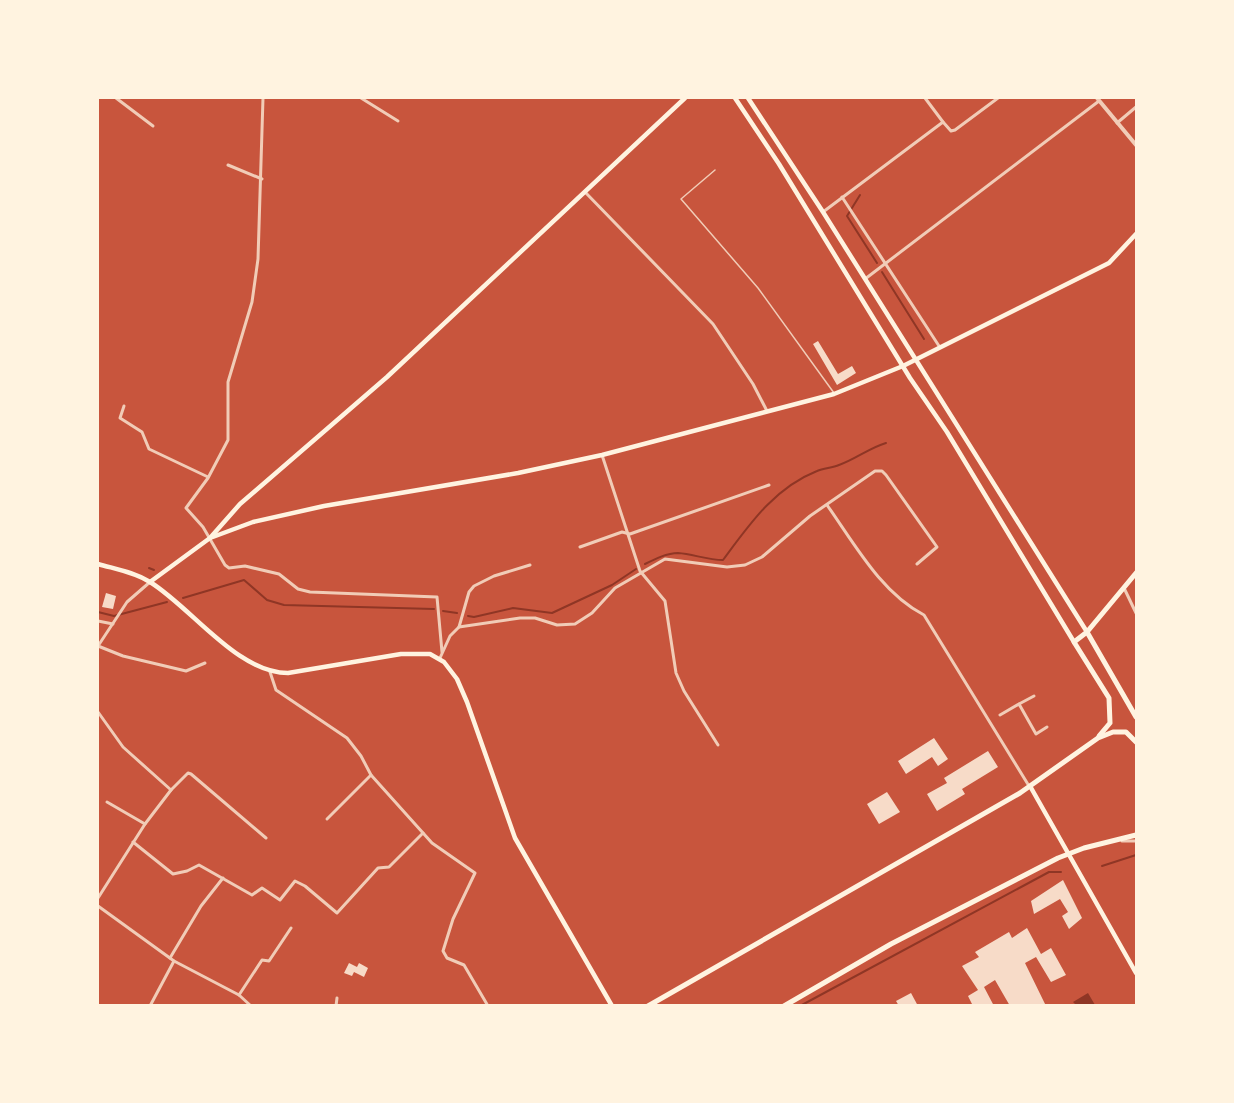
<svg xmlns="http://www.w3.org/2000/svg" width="1234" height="1103" viewBox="0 0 1234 1103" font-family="Manrope,sans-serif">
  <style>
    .water { fill: #8f3625 }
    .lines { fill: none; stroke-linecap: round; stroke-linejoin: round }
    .stream { stroke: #8f3625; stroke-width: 2 }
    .building { fill: #f7dbc8 }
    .service { stroke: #f1ccb7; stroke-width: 1.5 }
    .minor { stroke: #f1ccb7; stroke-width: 3 }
    .tertiary { stroke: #f1ccb7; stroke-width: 4 }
    .secondary { stroke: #fff3e0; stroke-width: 4.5 }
    .primary { stroke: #fff3e0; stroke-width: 5 }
  </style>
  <rect width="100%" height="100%" fill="#c8553d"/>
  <polygon class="water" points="1088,993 1095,1005 1076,1005 1073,1002"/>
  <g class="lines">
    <g class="stream">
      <polyline points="860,195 847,216 877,263"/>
      <polyline points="882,272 924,339"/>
      <path d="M 645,564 C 655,559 667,553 678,553 C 693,554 707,560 723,560 C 749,525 774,488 817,471 C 824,468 832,468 839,465 C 856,459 869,448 886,443"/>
      <polyline points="149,568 154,570"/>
      <polyline points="183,598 244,580 267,600 284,605 434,609"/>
      <polyline points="443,611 457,613"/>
      <polyline points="98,612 114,616 167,602"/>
      <polyline points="468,616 474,617 513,608 552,613 612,585 636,569"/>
      <polyline points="1102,866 1136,855"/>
      <polyline points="800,1006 1049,872 1061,872"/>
    </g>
  </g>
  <g class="building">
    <polygon points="818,341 838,374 852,366 856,373 837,385 813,344"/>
    <polygon points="106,593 116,596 113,609 102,607"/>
    <polygon points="934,738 948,759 938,766 932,757 906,774 898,761"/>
    <polygon points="988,751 998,767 962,789 965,794 937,811 927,794 947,783 944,778"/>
    <polygon points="887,792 900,812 879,824 867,804"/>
    <polygon points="1063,880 1082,918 1069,929 1062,916 1068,912 1060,899 1034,914 1031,901"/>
    <polygon points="1027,928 1041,954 1051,948 1066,975 1051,982 1036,957 1025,963 1046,1006 1010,1006 995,980 984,987 994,1006 973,1006 968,996 978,990 962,966 979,957 975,952 1009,932 1012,938"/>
    <polygon points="349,963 357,967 359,963 368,968 364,977 354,972 352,976 344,973"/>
    <polygon points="911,993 918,1006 899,1006 896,1001"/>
  </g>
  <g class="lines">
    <polyline class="service" points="715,170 681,199 758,288 834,393"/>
    <g class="minor">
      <polyline points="116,98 153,126"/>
      <polyline points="263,98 258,259 252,302 228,382 228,440 208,478 186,508 203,527 225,565 229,568 245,566 279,574 298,589 310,592 437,597 442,652"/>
      <polyline points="361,98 398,121"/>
      <polyline points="925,98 943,122"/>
      <polyline points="1117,123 1136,107"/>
      <polyline points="228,165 262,179"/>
      <polyline points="585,192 713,324 753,384 767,411"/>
      <polyline points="842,197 939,346"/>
      <polyline points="823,212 943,122 951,131 955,130 998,98"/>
      <polyline points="865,279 1099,101"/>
      <polyline points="124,406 120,418 142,432 149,449 208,477"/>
      <polyline points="602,455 640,571 665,601 676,673 684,691 718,745"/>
      <path d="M 827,505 C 854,543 881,593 924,615 L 1029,786"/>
      <polyline points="580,547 622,532 630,534 769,485"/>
      <polyline points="1124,588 1136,613"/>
      <polyline points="98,621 113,624"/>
      <polyline points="459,627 520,618 535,618 557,625 575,624 592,613 615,588 665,559 727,567 745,565 762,557 810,516 875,471 882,471 886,475 937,547 917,564"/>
      <polyline points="98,646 123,656 186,671 205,663"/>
      <polyline points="98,646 127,602 150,582"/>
      <polyline points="440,658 450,636 459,627 469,592 474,586 494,576 530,565"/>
      <polyline points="270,672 276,690 347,738 361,756 371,775 432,843 475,873 453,919 443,951 447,958 464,965 488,1006"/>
      <polyline points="1019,704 1034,696"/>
      <polyline points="98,712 123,747 171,790 145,824 98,898"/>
      <polyline points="1000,715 1019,704 1036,734 1047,727"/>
      <polyline points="171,790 188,773 191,774 266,838"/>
      <polyline points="107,802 145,824"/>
      <polyline points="327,819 371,775"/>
      <polyline points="1122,841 1136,841"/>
      <polyline points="133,842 173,874 187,871 199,865 252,895 262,888 280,900 295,881 305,886 337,913 378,868 389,867 423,833"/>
      <polyline points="98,906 174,961 239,995 251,1006"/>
      <polyline points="170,958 201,906 223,878"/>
      <polyline points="239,995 262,960 269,961 291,928"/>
      <polyline points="150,1006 174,961"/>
      <polyline points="336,1006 337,998"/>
    </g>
    <polyline class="tertiary" points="1097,98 1136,145"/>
    <g class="secondary">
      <polyline points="735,98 779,164 910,378 947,432 1074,642"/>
      <polyline points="748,98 823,212 1087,632"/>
      <polyline points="210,538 253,522 324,506 518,473 602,455 834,394 903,366 1109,263 1136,234"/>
      <path d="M 98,564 C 115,569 134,572 150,582 C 192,608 237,673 288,673 L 401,654 L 430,654 L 444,662 L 457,679 L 467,702 L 515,838 L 612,1006"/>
      <polyline points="150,582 210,538 240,504 387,377 685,98"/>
      <polyline points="1030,786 1136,973"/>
    </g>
    <g class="primary">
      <polyline points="1087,632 1136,717"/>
      <polyline points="1099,736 1110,723 1109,698 1074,642 1087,632 1136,573"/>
      <polyline points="648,1006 1020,793 1098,738 1113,732 1126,732 1136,742"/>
      <polyline points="784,1006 891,944 1058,858 1084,848 1136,835"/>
    </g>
  </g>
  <rect width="1234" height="1103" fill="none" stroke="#fff3e0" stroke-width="198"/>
</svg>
